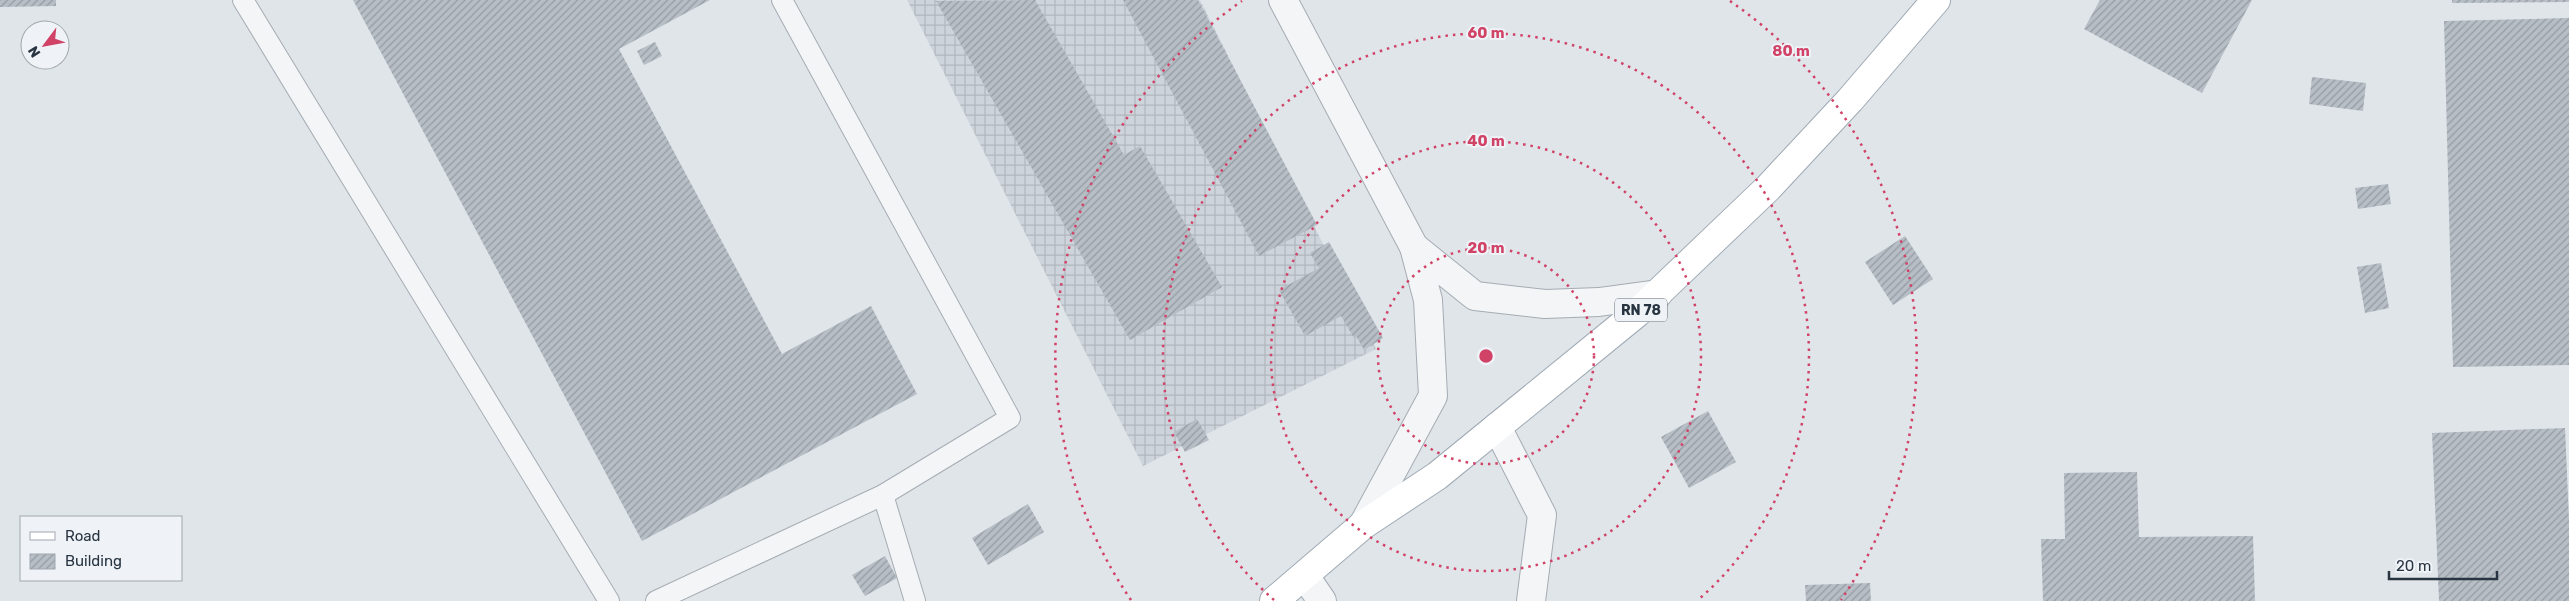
<svg xmlns="http://www.w3.org/2000/svg" width="2569" height="601" viewBox="0 0 2569 601" font-family="Rubik,sans-serif">
  <style>
    .industrial { fill: url(#industrial-grid) }
    .building { fill: url(#building-hatch) }
    .lines { fill: none; stroke-linecap: round; stroke-linejoin: round }
    .service-casing { stroke: #a5acb3; stroke-width: 22 }
    .minor-casing { stroke: #a5acb3; stroke-width: 30 }
    .primary-casing { stroke: #9faab5; stroke-width: 30 }
    .service { stroke: #f3f5f7; stroke-width: 20 }
    .minor { stroke: #f3f5f7; stroke-width: 28 }
    .primary { stroke: #fff; stroke-width: 28 }
    .ring { fill: none; stroke: #d14267; stroke-width: 2.5; stroke-dasharray: 2.5 5 }
    .labels { text-anchor: middle; stroke-width: 4; stroke-linejoin: round; paint-order: stroke }
    .shield { fill: #eff3f7; stroke: #646d78; stroke-width: 1 }
    .shield-label { font-size: 14px; font-weight: bold; fill: #283441 }
    .centre { fill: #d14267; stroke: #eff3f7; stroke-width: 2.5 }
    .ring-label { font-size: 15px; text-anchor: middle; font-weight: bold; fill: #d14267; stroke: #eff3f7; stroke-width: 4; stroke-linejoin: round; paint-order: stroke }
  </style>
  <defs>
    <pattern id="industrial-grid" width="8" height="8" patternUnits="userSpaceOnUse" patternTransform="scale(1.25)"><rect width="8" height="8" fill="#ced4db"/><path d="M0 4h8M4 0v8" fill="none" stroke="#b1b7bd"/></pattern>
    <pattern id="building-hatch" width="6" height="6" patternUnits="userSpaceOnUse" patternTransform="scale(1.25)"><rect width="6" height="6" fill="#b7bec6"/><path d="M-1 1l2-2M0 6l6-6M5 7l2-2" fill="none" stroke="#959ba2"/></pattern>
  </defs>
  <rect width="100%" height="100%" fill="#e0e5e9"/>
  <polygon class="industrial" points="907,0 1200,0 1376,349 1143,466"/>
  <g class="building">
    <polygon points="0,0 56,0 56,6 0,7"/>
    <polygon points="353,0 710,0 619,49 782,354 871,306 917,394 642,541"/>
    <polygon points="1035,0 1124,155 1140,146 1222,287 1130,340 936,1"/>
    <polygon points="1123,0 1198,0 1317,225 1259,256"/>
    <polygon points="2100,0 2252,0 2202,93 2084,29"/>
    <polygon points="2452,0 2569,0 2569,2 2452,3"/>
    <polygon points="2569,18 2569,365 2453,367 2444,21"/>
    <polygon points="655,42 662,56 644,65 637,51"/>
    <polygon points="2312,77 2366,83 2363,111 2309,104"/>
    <polygon points="2388,184 2391,204 2358,209 2355,188"/>
    <polygon points="1905,236 1933,279 1893,305 1865,262"/>
    <polygon points="1329,242 1383,338 1364,350 1356,336 1354,338 1341,316 1305,336 1279,290 1319,268 1310,253"/>
    <polygon points="2381,263 2389,308 2365,313 2357,267"/>
    <polygon points="1708,411 1736,462 1689,488 1661,437"/>
    <polygon points="1197,419 1209,440 1185,452 1174,432"/>
    <polygon points="2565,428 2569,520 2569,601 2439,601 2432,433"/>
    <polygon points="2137,472 2139,537 2253,536 2255,601 2043,601 2041,539 2065,539 2064,473"/>
    <polygon points="1028,504 1044,532 988,565 972,538"/>
    <polygon points="885,556 897,578 865,596 852,575"/>
    <polygon points="1870,583 1871,601 1806,601 1805,585"/>
  </g>
  <g class="lines">
    <defs>
      <g id="service">
        <polyline points="243,0 609,601"/>
        <polyline points="883,495 915,601"/>
        <polyline points="656,601 883,495 1010,418 782,0"/>
      </g>
      <g id="minor">
        <polyline points="1283,0 1414,247"/>
        <polyline points="1497,427 1542,515 1531,601"/>
        <polyline points="1363,525 1433,396 1428,300 1414,247 1475,296 1545,304 1599,302 1658,294"/>
        <polyline points="1305,576 1322,601"/>
      </g>
      <polyline id="primary" points="1274,601 1363,525 1437,476 1637,313 1768,188 1850,100 1936,0"/>
    </defs>
    <use href="#service" class="service-casing"/>
    <use href="#minor" class="minor-casing"/>
    <use href="#primary" class="primary-casing"/>
    <use href="#service" class="service"/>
    <use href="#minor" class="minor"/>
    <use href="#primary" class="primary"/>
  </g>
  <g class="ring">
    <circle cx="1486" cy="356" r="108"/>
    <circle cx="1486" cy="356" r="215"/>
    <path d="M1274 600A323 323 0 1 1 1698 600"/>
    <path d="M1131 600A431 431 0 0 1 1242 1M1730 1A431 431 0 0 1 1841 600"/>
  </g>
  <g class="labels">
    <rect class="shield" x="1615" y="298.5" width="52" height="23" rx="4"/>
    <g class="shield-label">
      <text x="1641" y="315">RN 78</text>
    </g>
  </g>
  <circle cx="1486" cy="356" r="8" class="centre"/>
  <g class="ring-label">
    <text x="1486" y="38">60 m</text>
    <text x="1791" y="56">80 m</text>
    <text x="1486" y="146">40 m</text>
    <text x="1486" y="253">20 m</text>
  </g>
  <rect x="20" y="516" width="162" height="65" fill="#eff3f7" stroke="#9fa7ae"/>
  <rect x="30" y="532" width="25" height="8" fill="#ffffff" stroke="#9fa7ae"/>
  <text x="65" y="541" font-size="15" fill="#283441">Road</text>
  <rect x="30" y="554" width="25" height="15" fill="url(#building-hatch)" stroke="#9fa7ae"/>
  <text x="65" y="566" font-size="15" fill="#283441">Building</text>
  <g transform="translate(45 45) rotate(238)"><circle r="24" fill="#eff3f7" stroke="#9fa7ae"/>
  <path d="M0-4L9 19L0 12L-9 19Z" fill="#d14267"/>
  <text y="-8" font-size="14" font-weight="bold" text-anchor="middle" fill="#283441">N</text>
  </g>
  <path d="M2389 571v8h108v-8" fill="none" stroke="#283441" stroke-width="2.5"/>
  <text x="2396" y="571" font-size="15" fill="#283441" stroke="#eff3f7" stroke-width="4" paint-order="stroke">20 m</text>
</svg>
